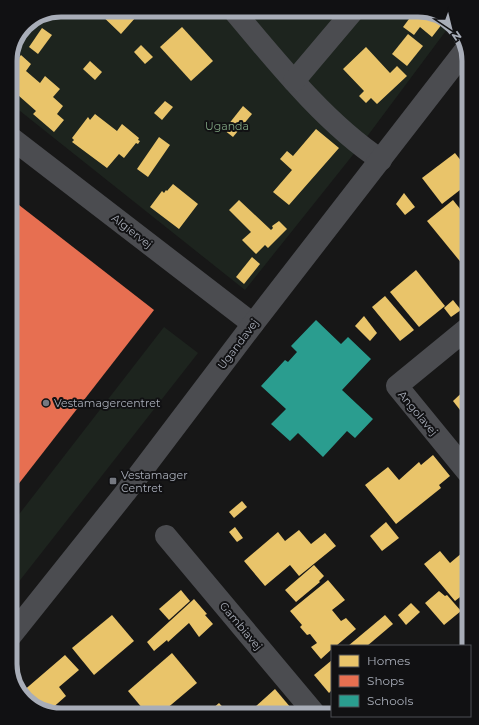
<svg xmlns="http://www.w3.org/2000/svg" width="479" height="725" viewBox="0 0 479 725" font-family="Montserrat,sans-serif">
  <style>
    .green { fill: #1d241e }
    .homes { fill: #e9c46a }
    .shops { fill: #e76f51 }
    .schools { fill: #2a9d8f }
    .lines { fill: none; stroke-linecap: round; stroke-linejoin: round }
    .minor { stroke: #4b4c50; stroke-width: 22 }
    .poi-dot { fill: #757880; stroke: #111113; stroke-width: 1.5 }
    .labels { text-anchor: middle; stroke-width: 4; stroke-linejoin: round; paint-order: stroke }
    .park-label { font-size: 11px; fill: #7fa381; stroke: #111113 }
    .street-label { font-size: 11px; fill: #a8adb8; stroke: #111113 }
    .poi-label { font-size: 11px; fill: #a8adb8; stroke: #111113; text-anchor: start }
    .rim { fill: none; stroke: #a8adb8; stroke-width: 5 }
  </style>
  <rect width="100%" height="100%" fill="#171717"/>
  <g class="green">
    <polygon points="62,10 421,10 446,19 451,24 360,146 245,290 10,103 10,58 27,23"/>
    <polygon points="164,327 198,353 10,593 10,526"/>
  </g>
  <g class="homes">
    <polygon points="96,10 139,10 134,15 136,17 121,34"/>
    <polygon points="398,10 421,10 446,19 432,37 420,27 414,35 403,27 409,19"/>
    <polygon points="34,20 22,35 24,36 18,43 27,23"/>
    <polygon points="182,27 213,61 191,81 160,47"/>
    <polygon points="42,28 52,35 38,54 29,47"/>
    <polygon points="408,34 423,46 407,66 392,54"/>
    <polygon points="141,45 153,57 145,64 134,52"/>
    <polygon points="366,47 390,73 397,66 407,76 377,104 371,98 366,103 359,96 364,91 343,69"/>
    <polygon points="21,55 31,64 26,71 40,83 45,76 60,89 53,97 63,106 57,114 64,120 54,132 33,114 36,111 10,88 10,68"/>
    <polygon points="90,61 102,72 95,80 83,69"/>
    <polygon points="165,101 173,107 162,120 154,113"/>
    <polygon points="243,106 252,114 233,137 224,130"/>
    <polygon points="95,114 117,131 122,124 139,138 138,140 140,141 138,144 136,143 124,158 119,154 107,168 72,142 74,140 72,138 88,117 90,120"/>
    <polygon points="316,129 339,148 289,205 273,192 292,170 280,159 287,151 293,156"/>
    <polygon points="159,137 170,145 148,177 137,169"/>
    <polygon points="455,153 469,171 469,183 442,204 422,178"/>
    <polygon points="173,184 198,204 179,229 150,207 162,191 164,193 166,190 167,191"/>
    <polygon points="404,193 415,207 405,215 396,204"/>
    <polygon points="239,200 271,230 273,228 272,226 279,221 287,229 268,248 265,245 256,254 242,240 251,232 229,210"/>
    <polygon points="453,200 469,220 469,260 463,265 427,221"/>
    <polygon points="252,257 260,264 244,284 236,277"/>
    <polygon points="416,270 445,306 419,327 390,292"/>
    <polygon points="385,296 414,330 400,341 372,307"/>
    <polygon points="453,300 461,310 451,317 444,308"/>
    <polygon points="364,316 377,333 370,341 355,326"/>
    <polygon points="469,386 469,417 467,419 453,401"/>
    <polygon points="433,455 450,476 439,485 441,488 396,524 365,485 388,467 399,480 419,462 421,465"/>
    <polygon points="242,501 247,507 234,518 229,512"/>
    <polygon points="386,522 399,538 382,551 370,536"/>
    <polygon points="235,527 243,538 237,542 229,532"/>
    <polygon points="299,530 311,544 325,533 336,546 299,576 290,565 265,586 244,561 278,532 285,541"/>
    <polygon points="469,547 469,590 455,601 424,564 440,551 450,563"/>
    <polygon points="314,565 324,576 319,581 320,582 296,602 285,590"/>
    <polygon points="328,580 345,600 332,610 341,621 346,618 356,629 336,646 332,646 332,649 321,659 311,647 317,643 310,634 307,635 300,627 302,625 290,611"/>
    <polygon points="181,590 190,601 169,620 159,609"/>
    <polygon points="439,591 445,596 447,595 461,611 444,625 425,603"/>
    <polygon points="194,599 207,614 205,615 213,624 199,637 189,623 168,642 167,640 154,651 147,642"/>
    <polygon points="411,603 420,612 406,625 398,615"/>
    <polygon points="112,615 134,641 94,675 72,648"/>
    <polygon points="385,615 393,624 367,646 348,646"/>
    <polygon points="172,653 197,683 159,715 148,715 128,691"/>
    <polygon points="65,655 79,670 59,687 66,696 49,711 41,702 35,707 22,692"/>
    <polygon points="332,660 332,690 329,693 314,675"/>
    <polygon points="275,689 291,708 283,715 261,715 255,707"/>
    <polygon points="219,703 230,715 205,715"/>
    <polygon points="77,708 83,715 68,715"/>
    <polygon points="125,709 131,715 118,715"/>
  </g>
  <polygon class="shops" points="10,198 154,310 10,495"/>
  <polygon class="schools" points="316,320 341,344 348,337 371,359 342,390 373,419 355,438 347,431 323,457 298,433 290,441 271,424 286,409 261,386 285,360 288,362 297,352 291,346"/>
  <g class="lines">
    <g class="minor">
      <path d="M 233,10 C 276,61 325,123 381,160"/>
      <polyline points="294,81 354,10"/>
      <polyline points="10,137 253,324"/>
      <polyline points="469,474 397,386 469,327"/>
      <polyline points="166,536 316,715"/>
      <polyline points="10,637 125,493 253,324 466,49"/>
    </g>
  </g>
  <g class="poi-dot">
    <circle cx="46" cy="403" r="4"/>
    <rect x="109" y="477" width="8" height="8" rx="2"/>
  </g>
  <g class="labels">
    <g class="park-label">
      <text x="227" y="130">Uganda</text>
    </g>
    <g class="street-label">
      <text transform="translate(132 231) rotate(38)" y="4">Algiervej</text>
      <text transform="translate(238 344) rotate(-53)" y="4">Ugandavej</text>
      <text transform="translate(418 413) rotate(50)" y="4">Angolavej</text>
      <text transform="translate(241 626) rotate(50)" y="4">Gambiavej</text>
    </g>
    <g class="poi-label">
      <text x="54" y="407">Vestamagercentret</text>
      <text x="121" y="479">Vestamager<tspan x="121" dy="13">Centret</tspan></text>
    </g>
  </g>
  <path d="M0 0H479V725H0ZM61 17H418A44 44 0 0 1 462 61V664A44 44 0 0 1 418 708H61A44 44 0 0 1 17 664V61A44 44 0 0 1 61 17Z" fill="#111113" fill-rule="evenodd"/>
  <path class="rim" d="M61 17H418A44 44 0 0 1 462 61V664A44 44 0 0 1 418 708H61A44 44 0 0 1 17 664V61A44 44 0 0 1 61 17Z"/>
  <rect x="331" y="645" width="140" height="72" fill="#111113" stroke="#4d4f55"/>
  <rect x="339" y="655" width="20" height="12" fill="#e9c46a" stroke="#4d4f55"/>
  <text x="367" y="665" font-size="12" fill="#a8adb8">Homes</text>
  <rect x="339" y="675" width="20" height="12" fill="#e76f51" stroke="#4d4f55"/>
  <text x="367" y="685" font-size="12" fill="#a8adb8">Shops</text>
  <rect x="339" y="695" width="20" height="12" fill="#2a9d8f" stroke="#4d4f55"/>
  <text x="367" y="705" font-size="12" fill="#a8adb8">Schools</text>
  <g transform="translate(451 28) rotate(145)" stroke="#111113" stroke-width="3" paint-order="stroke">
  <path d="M0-3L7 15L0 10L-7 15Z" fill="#a8adb8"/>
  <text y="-6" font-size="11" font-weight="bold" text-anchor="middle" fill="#a8adb8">N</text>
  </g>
</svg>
